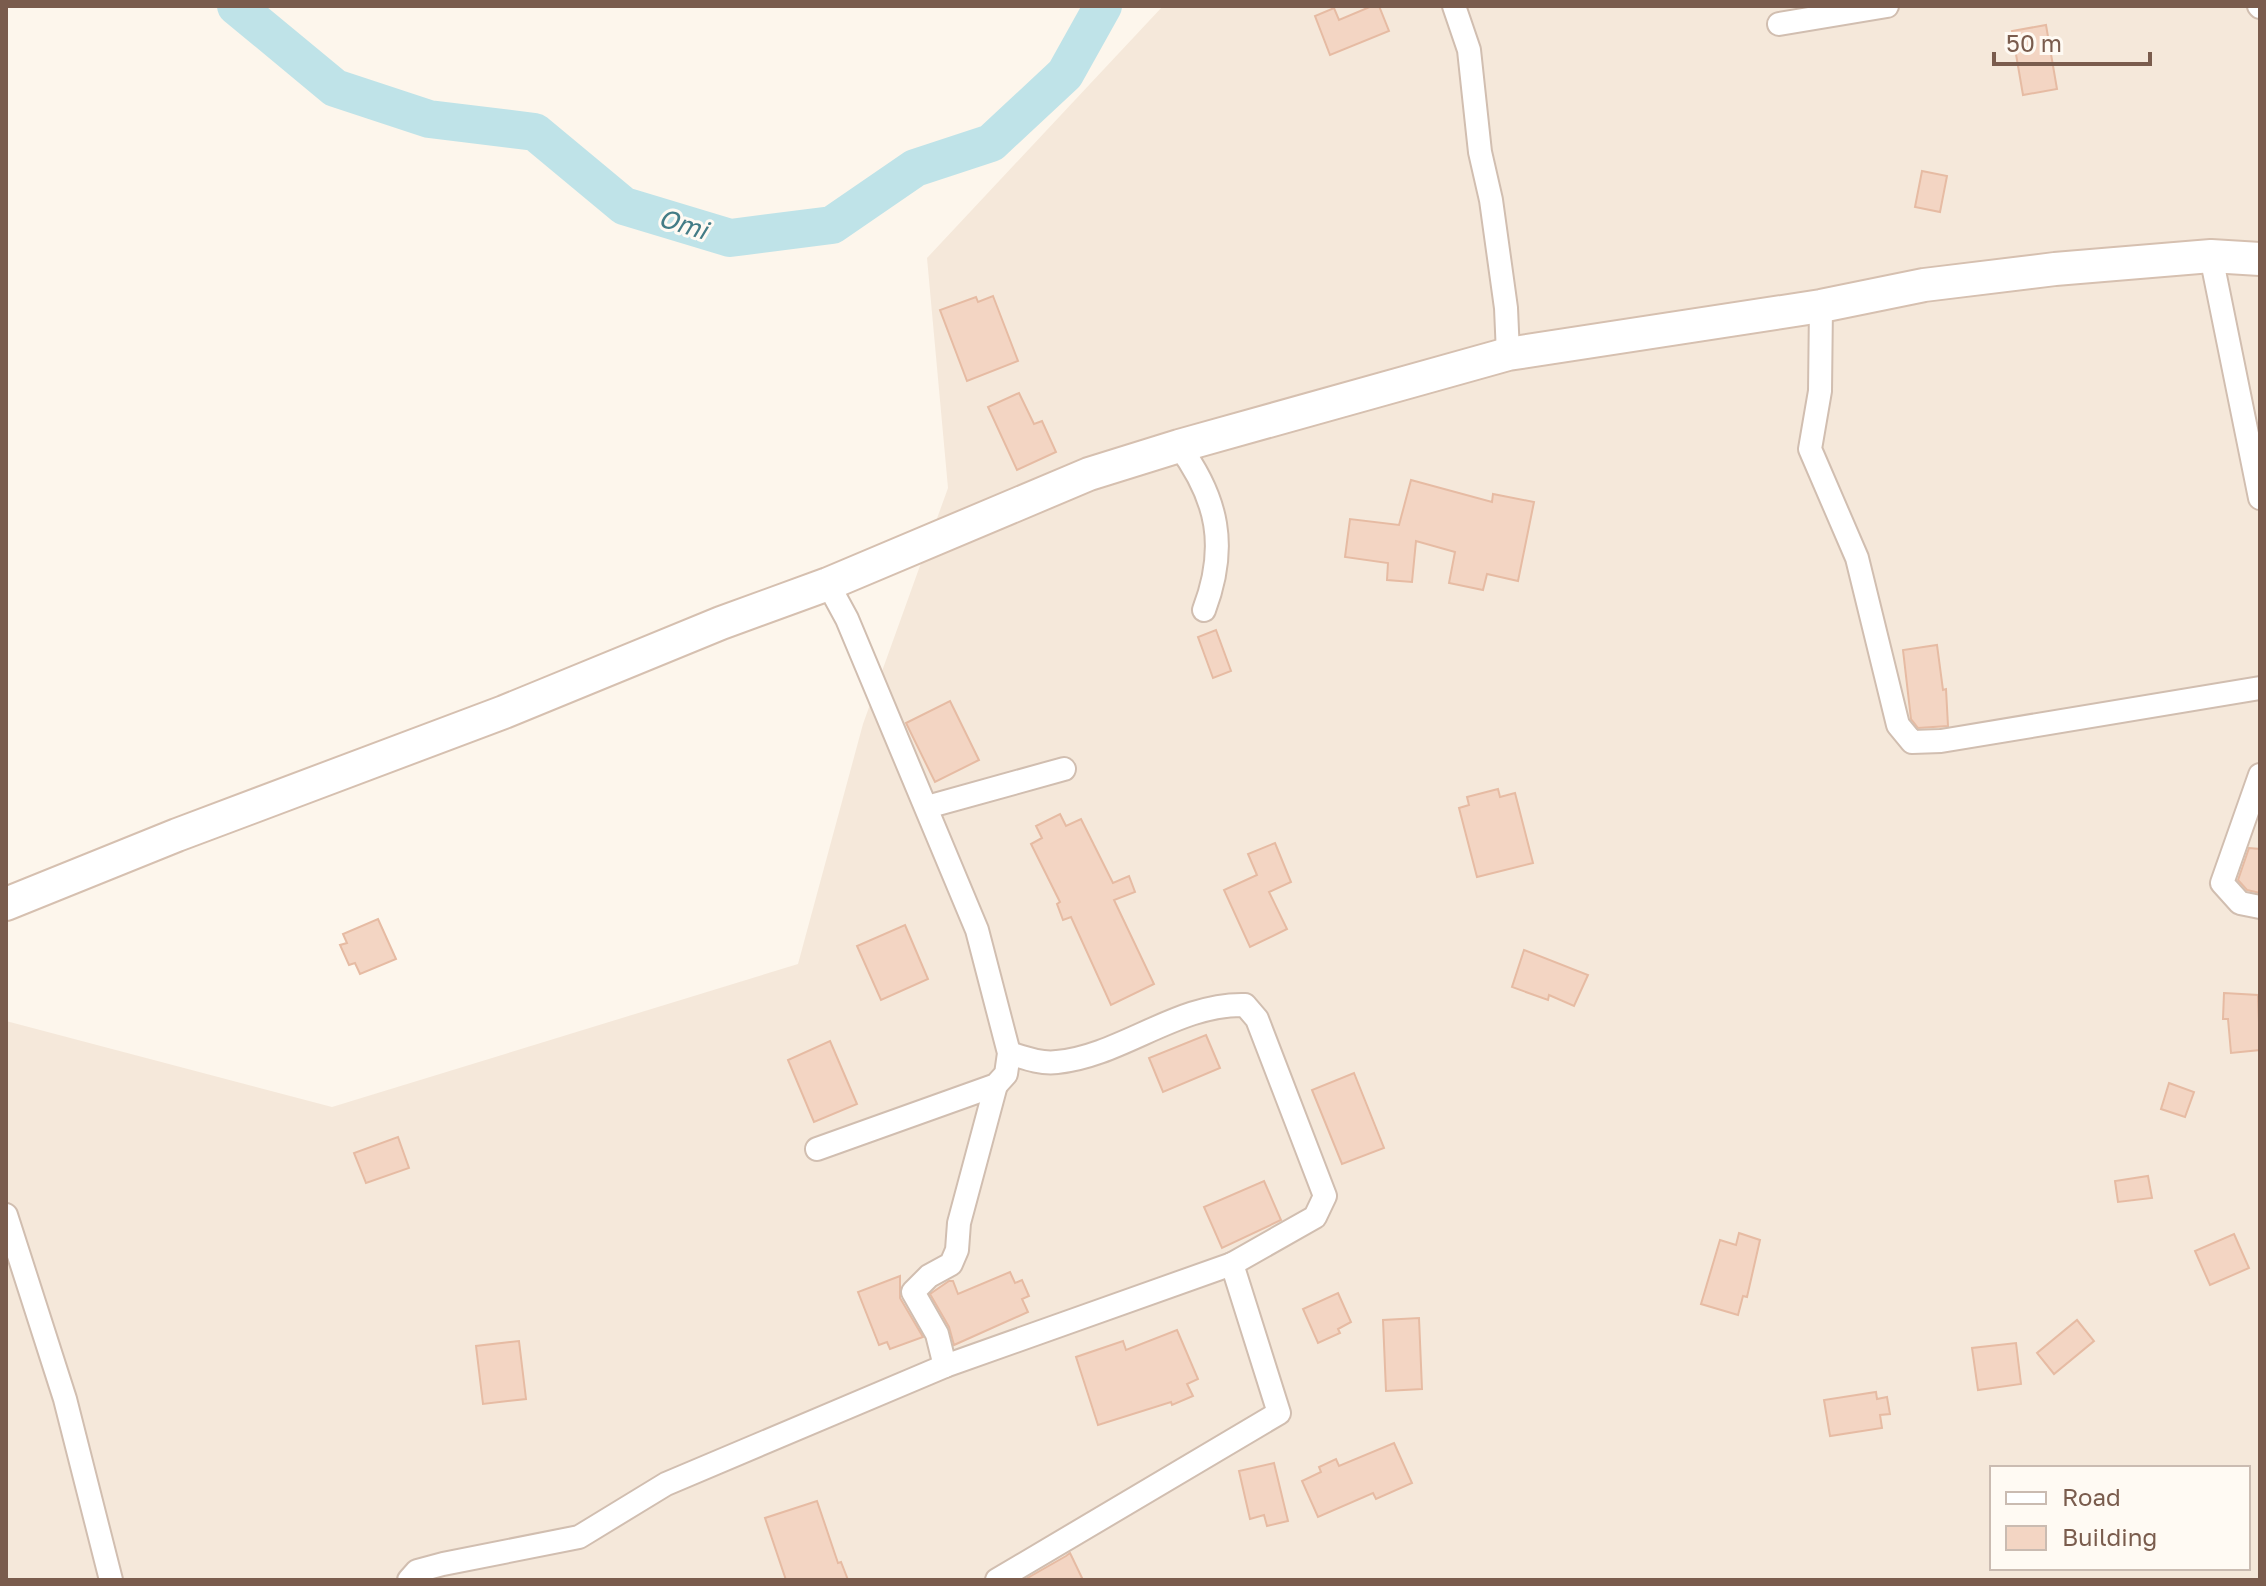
<svg xmlns="http://www.w3.org/2000/svg" width="2266" height="1586" viewBox="0 0 2266 1586" font-family="'Golos Text',sans-serif">
  <style>
    .residential { fill: #f5e8da; fill-rule: evenodd }
    .lines { fill: none; stroke-linecap: round; stroke-linejoin: round }
    .river { stroke: #bfe3e8; stroke-width: 38 }
    .building { fill: #f3d5c3; stroke: #e6bba3; stroke-width: 2 }
    .street-casing { stroke: #d1beb0; stroke-width: 26 }
    .secondary-casing { stroke: #d6c0b0; stroke-width: 36 }
    .street { stroke: #fff; stroke-width: 22 }
    .secondary { stroke: #fff; stroke-width: 32 }
    .labels { text-anchor: middle; stroke-width: 6; stroke-linejoin: round; paint-order: stroke }
    .water-label { font-size: 26px; font-style: italic; fill: #437c86; stroke: #fffaf3 }
  </style>
  <rect width="100%" height="100%" fill="#fdf6ec"/>
  <path class="residential" d="M 1163,6 L 2257,6 L 2260,11 L 2260,1580 L 6,1580 L 6,1021 L 332,1107 L 798,964 L 863,724 L 948,488 L 927,258 ZM 1992,1468 L 2248,1468 L 2248,1568 L 1992,1568 Z"/>
  <g class="lines">
    <polyline class="river" points="236,6 335,88 429,119 535,132 624,206 730,238 832,225 915,168 991,143 1065,74 1103,6"/>
  </g>
  <g class="building">
    <polygon points="1372,6 1379,6 1389,31 1330,55 1315,16 1334,8 1339,20"/>
    <polygon points="2046,25 2057,89 2023,95 2012,31"/>
    <polygon points="1922,171 1947,176 1940,212 1915,207"/>
    <polygon points="993,296 1018,361 967,381 940,310 976,297 978,302"/>
    <polygon points="1019,393 1034,424 1042,421 1056,452 1017,470 988,407"/>
    <polygon points="1411,480 1492,502 1493,494 1534,502 1518,581 1487,574 1483,590 1449,583 1455,552 1416,541 1412,582 1387,580 1388,563 1345,557 1350,519 1399,525"/>
    <polygon points="1216,630 1231,671 1213,678 1198,637"/>
    <polygon points="1937,645 1943,690 1946,689 1948,726 1918,728 1911,719 1903,650"/>
    <polygon points="950,701 979,760 935,782 906,723"/>
    <polygon points="1498,789 1500,797 1515,793 1533,863 1477,877 1459,808 1469,805 1467,797"/>
    <polygon points="1060,814 1066,826 1081,819 1113,883 1129,876 1135,892 1114,900 1154,984 1111,1005 1071,917 1063,920 1057,904 1060,902 1031,844 1042,838 1036,826"/>
    <polygon points="1275,843 1291,882 1269,892 1287,929 1250,947 1224,890 1257,875 1248,854"/>
    <polygon points="2249,848 2260,849 2260,893 2247,890 2238,880"/>
    <polygon points="378,919 396,959 360,974 355,963 349,965 340,945 347,943 343,934"/>
    <polygon points="905,925 928,979 881,1000 857,946"/>
    <polygon points="1524,950 1588,975 1574,1006 1549,995 1548,1000 1512,987"/>
    <polygon points="2224,993 2258,995 2260,1050 2231,1053 2228,1019 2223,1019"/>
    <polygon points="1206,1035 1220,1068 1163,1092 1149,1058"/>
    <polygon points="830,1041 857,1104 814,1122 788,1060"/>
    <polygon points="1354,1073 1384,1148 1342,1164 1312,1090"/>
    <polygon points="2169,1083 2194,1092 2185,1117 2161,1109"/>
    <polygon points="398,1137 409,1168 366,1183 354,1153"/>
    <polygon points="2148,1176 2152,1198 2118,1202 2115,1181"/>
    <polygon points="1264,1181 1281,1220 1222,1248 1204,1207"/>
    <polygon points="1739,1233 1760,1240 1747,1297 1743,1296 1738,1315 1701,1304 1720,1240 1736,1245"/>
    <polygon points="2234,1234 2249,1268 2210,1285 2195,1251"/>
    <polygon points="1010,1272 1015,1283 1022,1280 1029,1296 1022,1299 1028,1312 954,1345 949,1327 930,1294 949,1281 953,1281 958,1294"/>
    <polygon points="900,1276 900,1298 923,1337 890,1349 887,1342 879,1345 858,1292"/>
    <polygon points="1338,1293 1351,1322 1338,1329 1340,1333 1318,1343 1303,1309"/>
    <polygon points="1419,1318 1422,1389 1386,1391 1383,1320"/>
    <polygon points="2077,1320 2094,1341 2054,1374 2037,1353"/>
    <polygon points="1177,1330 1198,1379 1187,1384 1193,1396 1172,1405 1171,1402 1098,1425 1076,1357 1123,1341 1126,1350"/>
    <polygon points="519,1341 526,1399 483,1404 476,1346"/>
    <polygon points="2016,1343 2021,1384 1978,1390 1972,1348"/>
    <polygon points="1876,1392 1877,1399 1887,1397 1890,1414 1880,1415 1882,1428 1830,1436 1824,1400"/>
    <polygon points="1394,1443 1412,1483 1376,1499 1373,1493 1318,1517 1302,1481 1321,1472 1319,1467 1336,1459 1339,1466"/>
    <polygon points="1274,1463 1288,1521 1267,1526 1264,1515 1250,1519 1239,1471"/>
    <polygon points="817,1501 838,1563 841,1562 848,1580 786,1580 765,1518"/>
    <polygon points="1070,1553 1083,1580 1024,1580 1066,1556"/>
  </g>
  <g class="lines">
    <defs>
      <g id="street">
        <polyline points="1454,6 1469,50 1480,152 1491,200 1506,308 1508,354"/>
        <polyline points="2259,6 2260,7"/>
        <polyline points="1779,24 1887,6"/>
        <polyline points="2211,256 2260,498"/>
        <polyline points="1821,306 1820,391 1810,449 1857,558 1898,725 1912,742 1941,741 2260,688"/>
        <path d="M 1179,446 C 1218,499 1228,547 1204,610"/>
        <polyline points="2260,775 2222,883 2240,903 2260,907"/>
        <polyline points="927,807 1064,769"/>
        <polyline points="817,1149 996,1085 1006,1074 1009,1053 977,930 847,619 828,584"/>
        <polyline points="6,1215 65,1399 111,1580"/>
        <polyline points="945,1366 937,1334 913,1292 929,1276 951,1264 957,1250 959,1223 996,1085"/>
        <path d="M 409,1580 L 417,1571 L 443,1564 L 579,1537 L 666,1484 L 945,1366 L 1232,1264 L 1315,1217 L 1325,1196 L 1257,1019 L 1245,1005 C 1178,1003 1121,1056 1057,1062 C 1041,1064 1025,1058 1009,1053"/>
        <polyline points="997,1580 1279,1413 1232,1264"/>
      </g>
      <polyline id="secondary" points="6,904 177,835 504,712 721,623 828,584 1089,474 1179,446 1508,354 1821,306 1924,285 2055,269 2211,256 2260,259"/>
    </defs>
    <use href="#street" class="street-casing"/>
    <use href="#secondary" class="secondary-casing"/>
    <use href="#street" class="street"/>
    <use href="#secondary" class="secondary"/>
  </g>
  <g class="labels">
    <g class="water-label">
      <text transform="translate(683 224) rotate(17)" y="9">Omi</text>
    </g>
  </g>
  <rect width="2266" height="1586" fill="none" stroke="#7a5c4d" stroke-width="16"/>
  <rect x="1990" y="1466" width="260" height="104" fill="#fffaf3" stroke="#cabbb1" stroke-width="2"/>
  <rect x="2006" y="1492" width="40" height="12" fill="#ffffff" stroke="#cabbb1" stroke-width="2"/>
  <text x="2062" y="1506" font-size="24" fill="#7a5c4d">Road</text>
  <rect x="2006" y="1526" width="40" height="24" fill="#f3d5c3" stroke="#cabbb1" stroke-width="2"/>
  <text x="2062" y="1546" font-size="24" fill="#7a5c4d">Building</text>
  <path d="M1994 52v12h156v-12" fill="none" stroke="#7a5c4d" stroke-width="4"/>
  <text x="2006" y="52" font-size="24" fill="#7a5c4d" stroke="#fffaf3" stroke-width="6" paint-order="stroke">50 m</text>
</svg>
